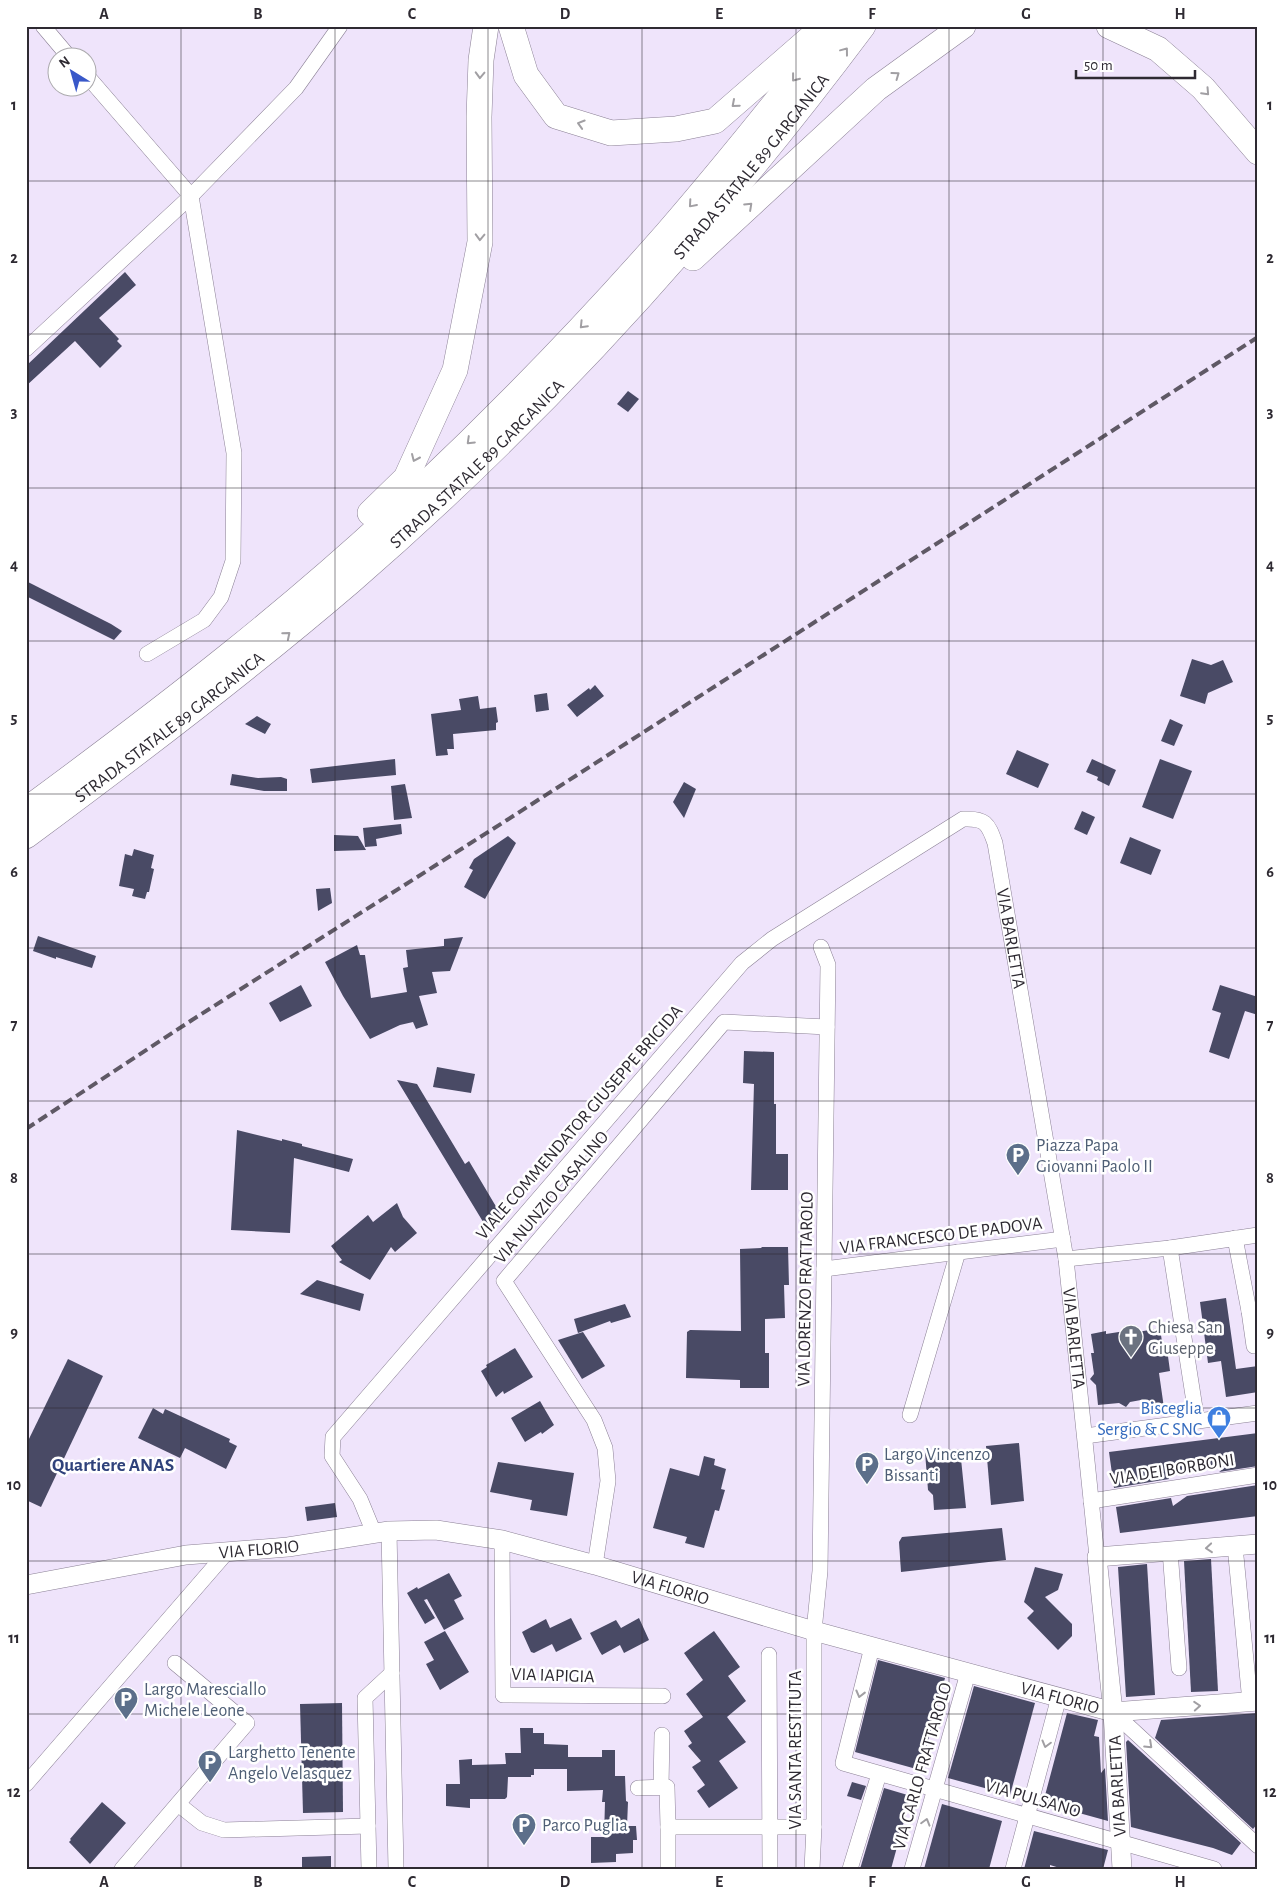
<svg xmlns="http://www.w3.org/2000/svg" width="1284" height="1895" viewBox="0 0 1284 1895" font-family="'Alegreya Sans',sans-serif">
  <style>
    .building { fill: #494a65 }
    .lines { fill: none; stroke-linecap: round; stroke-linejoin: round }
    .minor-casing { stroke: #8b8095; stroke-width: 16 }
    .tertiary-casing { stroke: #8b8095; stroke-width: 20 }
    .trunk-casing { stroke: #8b8095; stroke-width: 26 }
    .minor { stroke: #fff; stroke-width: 15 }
    .tertiary { stroke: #fff; stroke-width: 19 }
    .trunk { stroke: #fff; stroke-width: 25 }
    .rail { stroke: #5f5965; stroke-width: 4; stroke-dasharray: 10 5; stroke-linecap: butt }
    .oneway { stroke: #a19fa3 }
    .grid { fill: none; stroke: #2e2a32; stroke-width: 1; stroke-opacity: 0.55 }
    .labels { text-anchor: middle; stroke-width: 5; stroke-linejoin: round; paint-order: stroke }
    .street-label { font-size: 18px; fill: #2e2a32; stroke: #fff }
    .service-label { font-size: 18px; fill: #4e5e75; stroke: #fff; text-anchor: start }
    .worship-label { font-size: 18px; fill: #5b616d; stroke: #fff; text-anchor: start }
    .shop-label { font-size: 18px; fill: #366cbe; stroke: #fff; text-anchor: end }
    .neighbourhood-label { font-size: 19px; font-weight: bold; fill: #2f427b; stroke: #fff }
    .neatline { fill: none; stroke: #2e2a32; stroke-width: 2 }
    .grid-label { font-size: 16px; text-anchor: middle; font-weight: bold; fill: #2e2a32 }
  </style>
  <rect width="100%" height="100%" fill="#efe4fb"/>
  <g class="building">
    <polygon points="125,272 136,285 99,318 119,339 117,341 122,346 100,368 75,341 26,386 26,366"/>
    <polygon points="628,391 639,399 628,412 617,404"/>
    <polygon points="26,581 111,624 122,631 114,640 26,596"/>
    <polygon points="1192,659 1211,665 1223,660 1233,682 1208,693 1205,704 1180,696"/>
    <polygon points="595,685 604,696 577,717 567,705 589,688 590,690"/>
    <polygon points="547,693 549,710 536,712 534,695"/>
    <polygon points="478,696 480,709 496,707 498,722 496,723 496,730 453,734 454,749 447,749 448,755 436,756 431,714 461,710 459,699"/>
    <polygon points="257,716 271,724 265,734 245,724"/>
    <polygon points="1170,719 1183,725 1174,746 1161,741"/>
    <polygon points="1017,750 1049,764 1038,788 1006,774"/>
    <polygon points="395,759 396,775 312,783 310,769"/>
    <polygon points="1092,759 1116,770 1109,786 1097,780 1098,777 1086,772"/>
    <polygon points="1160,759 1192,771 1173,819 1142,807"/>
    <polygon points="232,774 258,778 281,777 287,779 287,791 264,791 230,785"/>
    <polygon points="684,782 696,789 684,818 673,802"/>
    <polygon points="405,784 412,818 394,820 391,786"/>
    <polygon points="1082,811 1095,817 1087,835 1074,829"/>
    <polygon points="401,824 402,834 376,839 377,846 365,847 363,828"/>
    <polygon points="334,835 358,836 366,850 334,851"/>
    <polygon points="508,836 516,843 485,899 464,887 473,870 469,868 474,859"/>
    <polygon points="1130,837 1161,850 1151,875 1120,863"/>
    <polygon points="134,849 154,855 151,868 154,869 149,892 147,892 145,899 132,896 134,889 119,886 125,854 132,856"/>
    <polygon points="330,888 332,903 318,911 316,889"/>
    <polygon points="38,936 96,956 92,968 56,957 56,959 33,951"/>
    <polygon points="463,937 450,971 432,972 437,993 419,996 428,1025 416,1029 413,1022 400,1025 370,1039 343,996 325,962 357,945 360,955 365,955 371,998 407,992 403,968 408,967 406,950 444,946 444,939"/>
    <polygon points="301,985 312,1006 280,1022 269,1003"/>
    <polygon points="1220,985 1258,997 1258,1015 1245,1011 1229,1059 1209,1052 1221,1013 1212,1010"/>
    <polygon points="744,1051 774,1052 774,1104 776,1104 776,1154 788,1154 788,1190 751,1190 754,1084 743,1083"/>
    <polygon points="437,1067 475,1074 471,1093 433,1087"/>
    <polygon points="397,1080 417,1084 465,1164 469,1161 504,1220 488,1230"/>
    <polygon points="237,1130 282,1141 282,1139 302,1144 302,1146 353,1159 349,1172 294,1158 290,1233 231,1230"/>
    <polygon points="397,1203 403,1217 417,1233 395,1252 391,1247 370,1280 339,1262 342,1260 331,1246 368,1215 373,1222"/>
    <polygon points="762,1247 788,1247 789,1285 784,1285 785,1318 765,1319 765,1353 769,1353 769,1388 740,1388 740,1380 686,1378 687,1332 690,1330 741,1331 740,1249 761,1248"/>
    <polygon points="317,1280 364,1294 360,1311 300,1294"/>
    <polygon points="1226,1298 1236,1369 1258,1366 1258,1392 1226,1397 1221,1361 1208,1363 1200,1302"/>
    <polygon points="625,1304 631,1317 611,1323 610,1321 578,1333 574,1319"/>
    <polygon points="1160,1328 1163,1349 1167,1349 1170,1371 1159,1373 1164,1408 1153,1409 1141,1400 1130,1402 1126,1407 1119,1403 1098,1405 1096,1385 1090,1379 1094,1374 1091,1353 1094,1353 1091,1334 1106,1331 1106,1334 1138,1329 1138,1332"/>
    <polygon points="583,1332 605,1366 582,1379 558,1340"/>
    <polygon points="515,1348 533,1377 504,1394 503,1391 496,1397 481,1371 487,1367 486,1365"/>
    <polygon points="68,1359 103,1376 41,1507 26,1500 26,1445"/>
    <polygon points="540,1401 554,1425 542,1434 541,1432 525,1442 511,1418"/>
    <polygon points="153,1408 163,1414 165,1409 230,1439 229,1442 237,1446 226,1469 185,1448 180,1458 138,1438"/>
    <polygon points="1258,1433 1258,1466 1219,1472 1227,1466 1168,1473 1169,1479 1114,1488 1109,1452"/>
    <polygon points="1019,1443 1024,1501 991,1505 986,1446"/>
    <polygon points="960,1449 966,1508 934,1510 933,1495 928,1490 925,1452"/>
    <polygon points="704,1456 715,1459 714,1465 726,1469 721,1489 725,1490 719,1511 715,1510 704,1548 685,1543 687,1537 653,1528 670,1468 699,1476"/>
    <polygon points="498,1462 574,1473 567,1516 530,1510 532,1500 490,1492"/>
    <polygon points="1258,1485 1258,1516 1120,1533 1116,1507 1171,1498 1173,1506 1187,1496"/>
    <polygon points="335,1503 337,1517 307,1521 305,1507"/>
    <polygon points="1002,1528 1006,1560 901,1572 899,1542 902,1537"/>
    <polygon points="1211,1559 1218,1691 1191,1692 1184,1561"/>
    <polygon points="1147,1564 1155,1695 1126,1697 1118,1567"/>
    <polygon points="1035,1567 1063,1574 1058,1590 1045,1597 1072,1624 1072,1636 1058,1650 1027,1618 1034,1611 1024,1602"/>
    <polygon points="449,1573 462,1596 454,1600 464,1619 444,1630 427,1599 424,1600 435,1618 425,1624 407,1593 417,1587 418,1589"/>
    <polygon points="571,1618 582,1639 556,1652 552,1644 534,1653 531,1652 522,1632 546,1619 550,1628"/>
    <polygon points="639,1618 649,1640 624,1653 620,1645 602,1655 600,1652 590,1633 616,1620 621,1628"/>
    <polygon points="445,1631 469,1672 440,1690 426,1664 434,1660 424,1642"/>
    <polygon points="714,1631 740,1667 728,1676 746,1701 727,1717 746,1742 719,1761 738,1788 709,1808 697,1791 705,1785 692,1767 701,1761 688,1746 692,1743 684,1731 703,1717 686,1694 703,1680 684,1653"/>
    <polygon points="878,1660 945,1678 920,1770 855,1752"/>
    <polygon points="974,1686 1035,1703 1010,1795 948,1778"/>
    <polygon points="342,1703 343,1812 303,1813 300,1704"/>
    <polygon points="1067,1713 1098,1720 1094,1736 1099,1737 1101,1773 1105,1768 1108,1821 1043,1803"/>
    <polygon points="1258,1713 1258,1823 1253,1829 1155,1738 1161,1720"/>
    <polygon points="520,1728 533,1728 533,1733 544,1733 544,1744 568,1745 568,1757 602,1757 602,1750 615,1750 615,1776 625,1776 626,1801 628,1802 627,1826 636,1826 637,1840 633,1840 633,1853 616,1854 616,1862 591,1863 591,1837 604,1837 605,1802 602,1802 603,1790 567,1791 567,1769 534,1769 534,1775 531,1775 531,1777 508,1777 507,1797 505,1799 470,1799 470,1808 446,1806 446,1784 460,1784 459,1760 472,1759 472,1765 506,1764 505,1753 521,1753"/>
    <polygon points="1128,1740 1241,1843 1232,1855 1213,1848 1131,1827 1126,1742"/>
    <polygon points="852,1782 866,1786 861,1800 847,1796"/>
    <polygon points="884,1788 911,1796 891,1869 860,1869"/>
    <polygon points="102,1802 126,1823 90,1864 69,1842 71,1840 70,1839"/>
    <polygon points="942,1804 1002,1821 989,1869 924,1869"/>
    <polygon points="1034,1831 1108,1850 1103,1869 1063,1869 1050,1865 1050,1869 1024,1869"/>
    <polygon points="331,1856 331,1869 302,1869 302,1857"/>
  </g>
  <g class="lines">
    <defs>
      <g id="minor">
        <polyline points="43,26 70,58"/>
        <polyline points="88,77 191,196 234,453 233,561 221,597 204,620 147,654"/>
        <polyline points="26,349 191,196 296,88 340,26"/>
        <polyline points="1235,1238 1249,1311"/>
        <polyline points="1170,1248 1197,1421"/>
        <polyline points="1066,1259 1170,1248 1258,1235"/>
        <polyline points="824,1269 1063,1239"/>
        <polyline points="1258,1310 1249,1311 1254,1346 1258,1345"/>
        <polyline points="910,1415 958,1252"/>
        <polyline points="1085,1436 1258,1413"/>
        <polyline points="1091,1501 1258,1475"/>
        <polyline points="389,1531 396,1869"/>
        <path id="s1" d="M 374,1533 L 360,1499 L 332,1456 L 333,1437 L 742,963 L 772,939 L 963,819 C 985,818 988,823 995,843 L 1066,1259 L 1097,1557"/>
        <polyline points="502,1540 503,1695 663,1696"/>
        <polyline points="1235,1546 1250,1702"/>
        <polyline points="1170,1551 1179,1668"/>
        <polyline points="595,1565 608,1481 605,1448 594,1420 504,1281 724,1022 827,1027"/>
        <polyline points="872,1647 843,1763 1214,1869"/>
        <polyline points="769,1655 770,1869"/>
        <polyline points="1113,1712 1258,1846"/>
        <polyline points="26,1784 227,1552"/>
        <polyline points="661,1787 662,1735"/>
        <polyline points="638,1788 667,1787 668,1827"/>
        <polyline points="178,1804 202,1823 224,1830 368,1826"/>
        <polyline points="122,1869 247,1723 175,1663"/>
        <polyline points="369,1869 365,1698 392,1673"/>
        <polyline points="668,1869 668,1827 814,1827"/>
        <polyline points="812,1869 814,1827 814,1631 820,1571 828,965 821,947"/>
        <polyline points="850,1869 879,1774"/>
        <polyline points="912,1869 968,1673"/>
        <polyline points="1013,1869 1059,1697"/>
      </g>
      <g id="tertiary">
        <path id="s2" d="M 26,1585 L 186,1555 L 288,1547 L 389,1531 L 436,1530 L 502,1540 L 595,1565 L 814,1631 L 1113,1712 L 1258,1701"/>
        <polyline points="1122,1869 1113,1712 1097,1557 1258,1544"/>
      </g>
      <g id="trunk">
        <polyline points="511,26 526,75 556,116 611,133 676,129 715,121 815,34"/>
        <polyline points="1109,26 1158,49 1203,88 1258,152"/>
        <polyline points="693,258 876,89 963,26"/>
        <polyline points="370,513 406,478 455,370 480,242 479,117 481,60 486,26"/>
        <path d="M 26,810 C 162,710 296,607 418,491 C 505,409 588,323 667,233 C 725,166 781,96 836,26"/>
        <path id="s3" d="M 26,836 C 137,754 246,671 350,582 C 541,417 712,228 863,26"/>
      </g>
    </defs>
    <use href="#minor" class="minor-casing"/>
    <use href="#tertiary" class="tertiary-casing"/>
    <use href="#trunk" class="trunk-casing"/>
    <use href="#minor" class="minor"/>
    <use href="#tertiary" class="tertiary"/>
    <use href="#trunk" class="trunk"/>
    <polyline class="rail" points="26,1129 192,1020 507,820 1258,337"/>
  </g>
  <defs><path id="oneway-chevron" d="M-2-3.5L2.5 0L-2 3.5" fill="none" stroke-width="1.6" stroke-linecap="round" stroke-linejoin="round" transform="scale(1.25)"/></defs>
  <g class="oneway">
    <use href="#oneway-chevron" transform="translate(845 51) rotate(-53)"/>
    <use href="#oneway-chevron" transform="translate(480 75) rotate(92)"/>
    <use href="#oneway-chevron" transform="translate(896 75) rotate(-36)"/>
    <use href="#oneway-chevron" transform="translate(795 78) rotate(128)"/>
    <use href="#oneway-chevron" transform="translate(1206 92) rotate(47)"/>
    <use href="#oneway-chevron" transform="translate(735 104) rotate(139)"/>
    <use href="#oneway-chevron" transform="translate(581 124) rotate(-163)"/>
    <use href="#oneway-chevron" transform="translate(692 204) rotate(131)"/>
    <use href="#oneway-chevron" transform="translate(749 206) rotate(-43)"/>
    <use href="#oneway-chevron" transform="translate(480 237) rotate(92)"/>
    <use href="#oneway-chevron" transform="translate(583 325) rotate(134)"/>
    <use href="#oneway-chevron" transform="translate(470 441) rotate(136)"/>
    <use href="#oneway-chevron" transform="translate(415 458) rotate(114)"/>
    <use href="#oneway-chevron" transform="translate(287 635) rotate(-40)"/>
    <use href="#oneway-chevron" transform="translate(1209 1548) rotate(175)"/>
    <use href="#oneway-chevron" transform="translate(860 1694) rotate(104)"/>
    <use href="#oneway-chevron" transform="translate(1197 1706) rotate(-4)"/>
    <use href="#oneway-chevron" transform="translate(1046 1744) rotate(105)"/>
    <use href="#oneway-chevron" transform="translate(1149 1745) rotate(43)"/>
    <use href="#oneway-chevron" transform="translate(926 1822) rotate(-74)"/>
  </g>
  <path class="grid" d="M 181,26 L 181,1869M 335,26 L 335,1869M 488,26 L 488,1869M 642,26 L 642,1869M 796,26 L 796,1869M 949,26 L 949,1869M 1103,26 L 1103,1869M 26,181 L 1258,181M 26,334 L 1258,334M 26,488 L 1258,488M 26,641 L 1258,641M 26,794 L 1258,794M 26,948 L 1258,948M 26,1101 L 1258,1101M 26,1254 L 1258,1254M 26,1408 L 1258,1408M 26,1561 L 1258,1561M 26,1714 L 1258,1714"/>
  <defs>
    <symbol id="parking-pin" viewBox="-11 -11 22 30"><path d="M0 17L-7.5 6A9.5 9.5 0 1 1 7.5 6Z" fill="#5c6f8a" stroke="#fff"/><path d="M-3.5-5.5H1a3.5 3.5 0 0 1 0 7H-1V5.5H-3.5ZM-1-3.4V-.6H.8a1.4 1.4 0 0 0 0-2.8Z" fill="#fff"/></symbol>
    <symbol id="church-pin" viewBox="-11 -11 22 30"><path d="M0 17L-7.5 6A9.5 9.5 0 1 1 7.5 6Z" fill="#6b7280" stroke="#fff"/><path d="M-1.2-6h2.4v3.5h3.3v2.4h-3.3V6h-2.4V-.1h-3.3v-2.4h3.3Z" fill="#fff"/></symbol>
    <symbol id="shop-pin" viewBox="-11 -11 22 30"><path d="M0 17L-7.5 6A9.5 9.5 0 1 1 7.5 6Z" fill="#3f7fe0" stroke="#fff"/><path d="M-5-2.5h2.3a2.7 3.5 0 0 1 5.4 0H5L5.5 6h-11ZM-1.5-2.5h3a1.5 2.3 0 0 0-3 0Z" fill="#fff"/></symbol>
  </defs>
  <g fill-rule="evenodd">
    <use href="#parking-pin" x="1004" y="1141" width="28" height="38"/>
    <use href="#church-pin" x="1117" y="1323" width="28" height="38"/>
    <use href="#shop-pin" x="1205" y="1404" width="28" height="38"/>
    <use href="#parking-pin" x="853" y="1450" width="28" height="38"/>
    <use href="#parking-pin" x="112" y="1685" width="28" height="38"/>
    <use href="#parking-pin" x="196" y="1748" width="28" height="38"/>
    <use href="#parking-pin" x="510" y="1811" width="28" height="38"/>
  </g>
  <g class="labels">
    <g class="street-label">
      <text dy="6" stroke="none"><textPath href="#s3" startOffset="990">STRADA STATALE 89 GARGANICA</textPath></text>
      <text dy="6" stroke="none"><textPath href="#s3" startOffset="585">STRADA STATALE 89 GARGANICA</textPath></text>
      <text dy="6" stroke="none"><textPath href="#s3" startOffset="180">STRADA STATALE 89 GARGANICA</textPath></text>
      <text dy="6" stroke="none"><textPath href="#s1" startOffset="1139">VIA BARLETTA</textPath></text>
      <text transform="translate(579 1122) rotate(-49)" y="6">VIALE COMMENDATOR GIUSEPPE BRIGIDA</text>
      <text transform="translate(551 1197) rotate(-50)" y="6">VIA NUNZIO CASALINO</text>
      <text transform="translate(941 1235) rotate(-7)" y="6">VIA FRANCESCO DE PADOVA</text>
      <text transform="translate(805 1289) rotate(-89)" y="6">VIA LORENZO FRATTAROLO</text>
      <text dy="6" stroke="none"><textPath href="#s1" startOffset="1544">VIA BARLETTA</textPath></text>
      <text transform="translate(1172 1469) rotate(-9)" y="6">VIA DEI BORBONI</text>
      <text dy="6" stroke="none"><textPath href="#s2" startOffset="236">VIA FLORIO</textPath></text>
      <text dy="6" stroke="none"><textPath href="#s2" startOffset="656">VIA FLORIO</textPath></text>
      <text transform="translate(553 1675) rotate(2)" y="6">VIA IAPIGIA</text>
      <text dy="6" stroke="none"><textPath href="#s2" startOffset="1061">VIA FLORIO</textPath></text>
      <text transform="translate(795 1750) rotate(-90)" y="6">VIA SANTA RESTITUTA</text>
      <text transform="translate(922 1766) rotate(-74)" y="6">VIA CARLO FRATTAROLO</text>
      <text transform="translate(1117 1786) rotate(-93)" y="6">VIA BARLETTA</text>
      <text transform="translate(1033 1798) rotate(16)" y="6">VIA PULSANO</text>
    </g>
    <g class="service-label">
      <text x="1036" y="1151">Piazza Papa<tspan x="1036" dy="21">Giovanni Paolo II</tspan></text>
      <text x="884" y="1460">Largo Vincenzo<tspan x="884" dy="21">Bissanti</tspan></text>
      <text x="144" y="1695">Largo Maresciallo<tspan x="144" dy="21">Michele Leone</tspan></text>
      <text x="228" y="1758">Larghetto Tenente<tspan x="228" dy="21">Angelo Velasquez</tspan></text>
      <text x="542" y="1831">Parco Puglia</text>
    </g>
    <g class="worship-label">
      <text x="1148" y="1333">Chiesa San<tspan x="1148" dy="21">Giuseppe</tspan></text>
    </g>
    <g class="shop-label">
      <text x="1202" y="1414">Bisceglia<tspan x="1202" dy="21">Sergio &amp; C SNC</tspan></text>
    </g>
    <g class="neighbourhood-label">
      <text x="113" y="1471">Quartiere ANAS</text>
    </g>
  </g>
  <rect width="1284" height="1895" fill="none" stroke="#ffffff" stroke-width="55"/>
  <g transform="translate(72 72) rotate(323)"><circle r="24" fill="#ffffff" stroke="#abaaad"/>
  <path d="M0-4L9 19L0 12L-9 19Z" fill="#3958c9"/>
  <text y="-8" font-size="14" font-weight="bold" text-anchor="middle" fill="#2e2a32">N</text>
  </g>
  <path d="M1076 70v8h119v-8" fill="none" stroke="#2e2a32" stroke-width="2.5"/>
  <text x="1084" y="70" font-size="15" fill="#2e2a32" stroke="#ffffff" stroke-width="4" paint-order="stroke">50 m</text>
  <rect x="28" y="28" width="1228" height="1840" class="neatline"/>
  <g class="grid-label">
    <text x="104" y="19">A</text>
    <text x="258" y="19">B</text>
    <text x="412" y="19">C</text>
    <text x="565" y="19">D</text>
    <text x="719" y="19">E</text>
    <text x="872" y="19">F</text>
    <text x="1026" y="19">G</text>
    <text x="1180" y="19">H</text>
    <text x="14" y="110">1</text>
    <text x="1270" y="110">1</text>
    <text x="14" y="263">2</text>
    <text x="1270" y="263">2</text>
    <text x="14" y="417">3</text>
    <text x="1270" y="417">3</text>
    <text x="14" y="570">4</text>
    <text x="1270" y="570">4</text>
    <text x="14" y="723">5</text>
    <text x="1270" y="723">5</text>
    <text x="14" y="877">6</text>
    <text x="1270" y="877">6</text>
    <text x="14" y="1030">7</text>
    <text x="1270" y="1030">7</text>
    <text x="14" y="1183">8</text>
    <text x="1270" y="1183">8</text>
    <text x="14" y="1337">9</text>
    <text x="1270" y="1337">9</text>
    <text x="14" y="1490">10</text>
    <text x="1270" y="1490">10</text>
    <text x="14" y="1643">11</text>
    <text x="1270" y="1643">11</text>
    <text x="14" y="1797">12</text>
    <text x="1270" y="1797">12</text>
    <text x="104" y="1887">A</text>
    <text x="258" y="1887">B</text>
    <text x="412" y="1887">C</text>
    <text x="565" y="1887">D</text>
    <text x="719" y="1887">E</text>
    <text x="872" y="1887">F</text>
    <text x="1026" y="1887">G</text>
    <text x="1180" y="1887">H</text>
  </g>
</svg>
